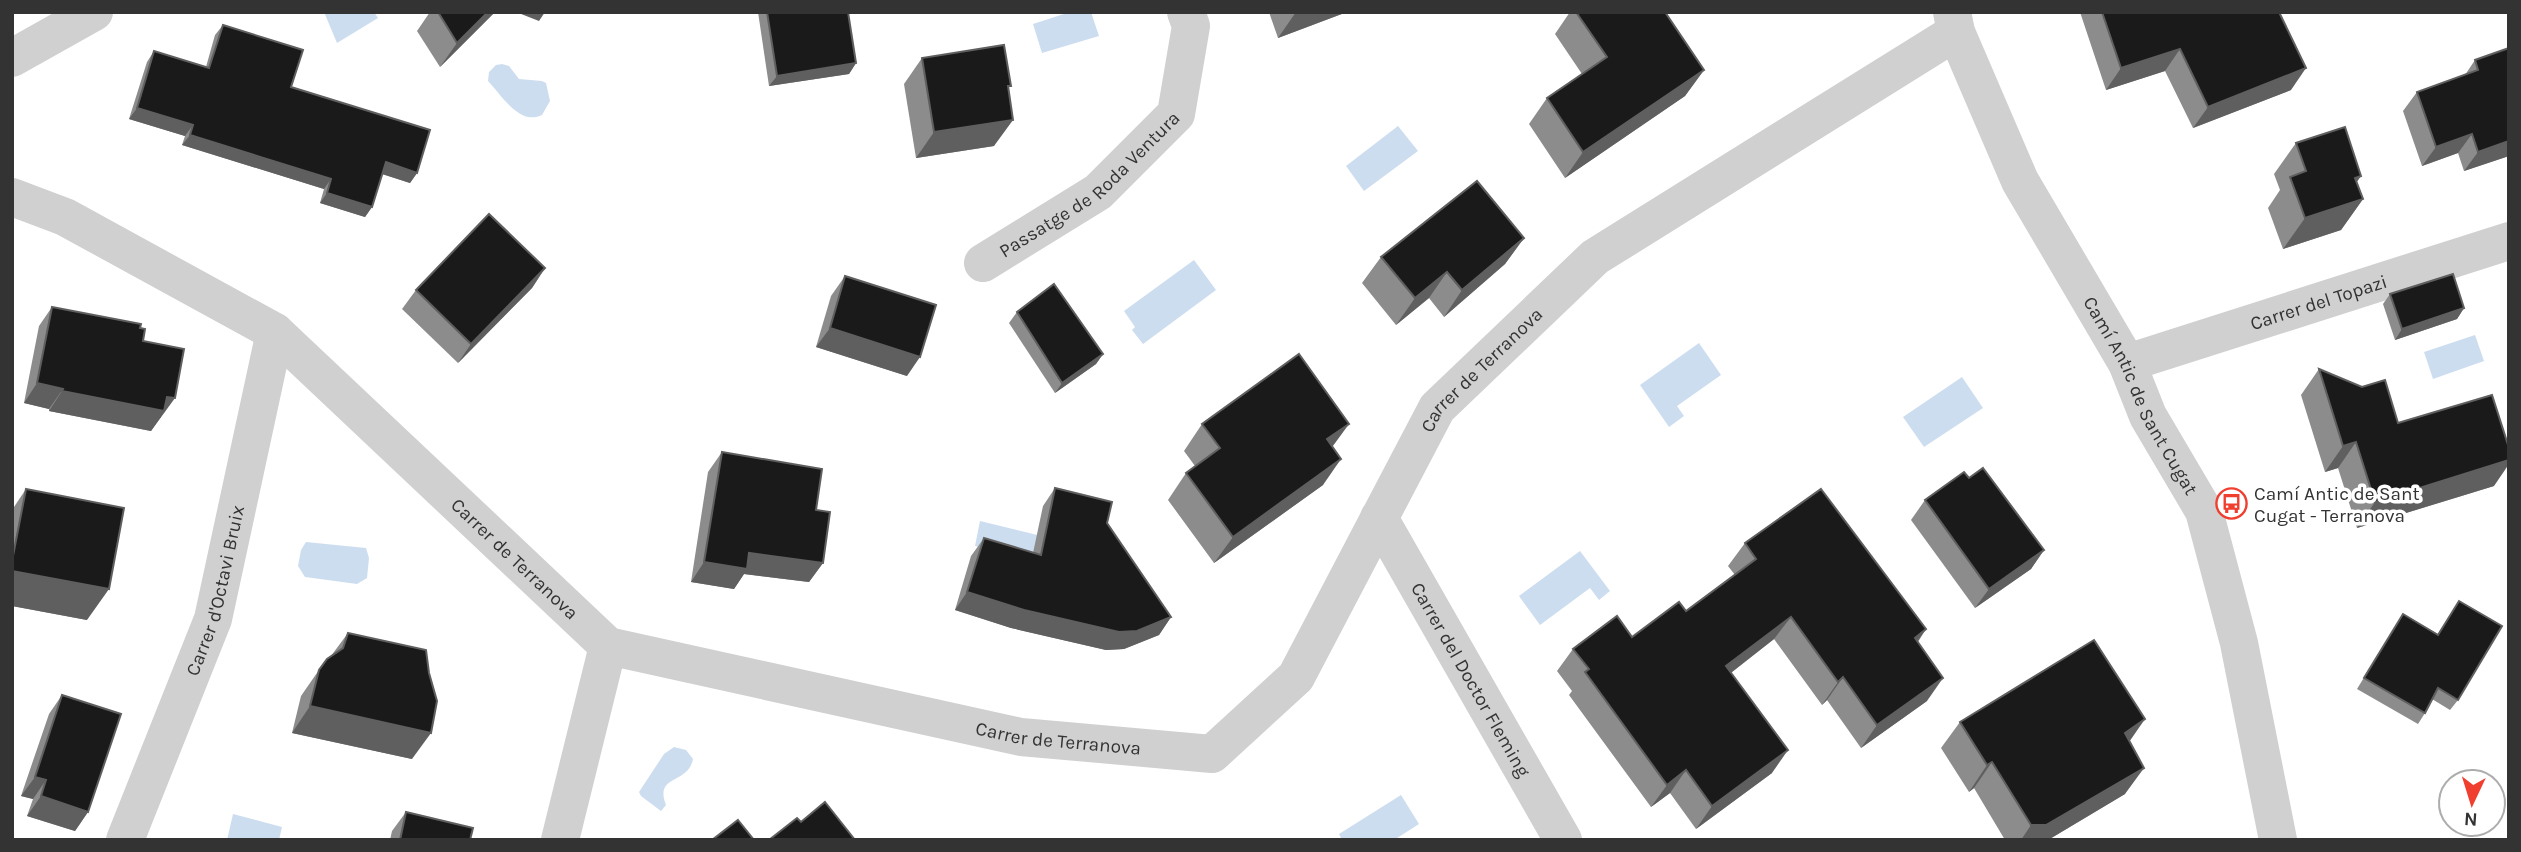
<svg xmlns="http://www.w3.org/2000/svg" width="2521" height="852" viewBox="0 0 2521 852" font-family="Karla,sans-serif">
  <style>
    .water { fill: #cdddf0 }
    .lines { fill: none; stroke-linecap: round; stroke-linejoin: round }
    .street { stroke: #d0d0d0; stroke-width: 38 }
    .wall { fill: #8c8c8c }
    .shaded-wall { fill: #5f5f5f }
    .building { fill: #1a1a1a; stroke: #5f5f5f; stroke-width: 2 }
    .labels { text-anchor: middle; stroke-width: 7; stroke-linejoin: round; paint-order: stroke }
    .street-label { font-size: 19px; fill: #333; stroke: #fff }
    .poi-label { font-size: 19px; fill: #333; stroke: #fff; text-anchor: start }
  </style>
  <rect width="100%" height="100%" fill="#fff"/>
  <g class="water">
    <polygon points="324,12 374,12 378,18 337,43"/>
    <polygon points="1070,12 1091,12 1099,36 1042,53 1033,24"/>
    <path d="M 502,64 L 509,66 L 519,79 L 542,81 L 546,83 L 550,101 L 542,115 C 520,126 502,96 488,81 L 489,72 L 496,65 Z"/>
    <polygon points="1398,126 1418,151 1364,191 1346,166"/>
    <polygon points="1194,260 1216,290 1143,344 1132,330 1135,327 1124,311"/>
    <polygon points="2475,335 2484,361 2433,379 2424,352"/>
    <polygon points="1699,343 1721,375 1677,406 1684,416 1669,427 1640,385"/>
    <polygon points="1962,377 1983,408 1924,447 1903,417"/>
    <polygon points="980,521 1074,544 1068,568 975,546"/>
    <polygon points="306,542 366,548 369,558 367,578 357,584 305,577 298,566 301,550"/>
    <polygon points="1580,551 1610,591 1599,600 1590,588 1540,625 1519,596"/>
    <path d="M 674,747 L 686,750 L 693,759 C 688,785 654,774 666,805 L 661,811 L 641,796 L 639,792 L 664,754 Z"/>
    <polygon points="1401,795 1419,824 1394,840 1342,840 1339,834"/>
    <polygon points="233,814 282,827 279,840 227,840"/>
  </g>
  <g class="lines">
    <g class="street">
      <path id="s1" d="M 1952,12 L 1956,32 L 2020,181 L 2127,363 L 2148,416 L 2204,511 L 2239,643 L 2278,840"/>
      <polyline points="12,58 94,12"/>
      <path id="s2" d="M 12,197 L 65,217 L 275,332 L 608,646 L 1021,737 L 1212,754 L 1296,677 L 1437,408 L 1595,257 L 1956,32"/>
      <path id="s3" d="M 983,263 L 1098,192 L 1176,114 L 1191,26 L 1186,12"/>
      <path id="s4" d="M 2127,363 L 2509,241"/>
      <path id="s5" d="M 1379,518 L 1563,840"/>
      <path id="s6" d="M 125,840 L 213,619 L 275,332"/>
      <polyline points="560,840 608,646"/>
    </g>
  </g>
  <g class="wall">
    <polygon points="430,12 495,12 440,67 417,31"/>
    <polygon points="758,12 848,12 856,63 849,74 769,86"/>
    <polygon points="1269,12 1347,12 1278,38"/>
    <polygon points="1570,12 1665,12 1704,70 1685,96 1565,178 1529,124 1547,98 1582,74 1555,34"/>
    <polygon points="2080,12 2279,12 2291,90 2193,128 2165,71 2106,90"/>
    <polygon points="223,25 291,87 417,173 410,183 382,174 372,207 365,217 320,203 324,189 182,145 185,136 129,119 147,62 154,51 206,67 215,35"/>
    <polygon points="2509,48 2509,156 2464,171 2458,153 2422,166 2403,111 2417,92 2465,75 2475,60"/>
    <polygon points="922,58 1008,90 994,146 916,158 904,84"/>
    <polygon points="2296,143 2357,183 2363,199 2341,230 2283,249 2268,208 2280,190 2274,174"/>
    <polygon points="1524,238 1505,264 1444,317 1429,298 1396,325 1362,283 1381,257"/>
    <polygon points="545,268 532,288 458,363 402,309 416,290"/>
    <polygon points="845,276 907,376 816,347 831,296"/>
    <polygon points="2390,294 2464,308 2457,319 2395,340 2383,304"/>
    <polygon points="52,307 140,328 161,418 160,418 151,431 49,411 49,409 24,403 39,326"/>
    <polygon points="1017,312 1103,354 1096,364 1055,393 1009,323"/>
    <polygon points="2319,369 2398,423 2494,486 2357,528 2338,468 2325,472 2301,395"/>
    <polygon points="1202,424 1333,447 1323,485 1214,563 1168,500 1186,473 1195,466 1184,451"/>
    <polygon points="722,452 816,510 823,563 809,582 744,574 734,589 691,582 708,472"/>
    <polygon points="1055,488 1107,523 1171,617 1159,635 1124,649 1106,650 1011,628 955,610 971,556 984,538 1033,553 1043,506"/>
    <polygon points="26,489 87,620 12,606 12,510"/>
    <polygon points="1925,500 2044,550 2031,569 1975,608 1911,520"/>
    <polygon points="1745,543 1926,629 1918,642 1927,701 1861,748 1827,700 1822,705 1774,639 1731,673 1772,773 1696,829 1670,793 1651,807 1569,695 1572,691 1557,671 1573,649 1632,637 1686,611 1735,575 1728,566"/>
    <polygon points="2459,601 2458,700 2450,710 2432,699 2425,713 2418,724 2357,689 2403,614 2438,634"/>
    <polygon points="348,633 412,759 292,733 301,696 319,670 331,656"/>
    <polygon points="62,695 88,812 75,831 27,816 33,799 21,796 49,714"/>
    <polygon points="1960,722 2129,742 2125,794 2048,840 2005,840 1974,788 1969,792 1941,748"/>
    <polygon points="406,812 470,840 390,840 392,831"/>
  </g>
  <g class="shaded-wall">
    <polygon points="488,12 495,12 440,67 457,43"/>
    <polygon points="516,12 545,12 539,21"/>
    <polygon points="1296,12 1347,12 1278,38"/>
    <polygon points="2180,49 2165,71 2106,90 2121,68"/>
    <polygon points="856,63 849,74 769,86 777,76"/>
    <polygon points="2306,68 2291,90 2193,128 2208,107"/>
    <polygon points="1704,70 1685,96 1565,178 1583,152"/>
    <polygon points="137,108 193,125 185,136 129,119"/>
    <polygon points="1013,120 994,146 916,158 934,132"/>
    <polygon points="2472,134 2458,153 2422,166 2436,147"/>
    <polygon points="190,135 331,179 324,189 182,145"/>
    <polygon points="2509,141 2509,156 2464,171 2478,152"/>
    <polygon points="386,162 417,173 410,183 379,173"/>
    <polygon points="2361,176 2340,206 2363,199 2341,230 2283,249 2305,218 2355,178"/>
    <polygon points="327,193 372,207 365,217 320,203"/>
    <polygon points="1524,238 1505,264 1444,317 1462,290"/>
    <polygon points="545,268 532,288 458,363 471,344"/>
    <polygon points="1447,272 1429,298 1396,325 1415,298"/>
    <polygon points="2464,308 2457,319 2395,340 2402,329"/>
    <polygon points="830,328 920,357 907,376 816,347"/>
    <polygon points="1103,354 1096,364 1055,393 1062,383"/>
    <polygon points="37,383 63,389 49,409 24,403"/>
    <polygon points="62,391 167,397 175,398 151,431 49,411"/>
    <polygon points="1349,424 1330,450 1327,439"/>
    <polygon points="2356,442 2338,468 2325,472 2343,446"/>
    <polygon points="1341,459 1323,485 1214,563 1233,537"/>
    <polygon points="2509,460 2509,464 2494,486 2357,528 2375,502"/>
    <polygon points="2044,550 2031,569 1975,608 1989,589"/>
    <polygon points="749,553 823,563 809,582 744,574 734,589 691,582 704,562"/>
    <polygon points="12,571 109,589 87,620 12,606"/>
    <polygon points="967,592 1171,617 1159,635 1124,649 1106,650 1011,628 955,610"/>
    <polygon points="1791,617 1774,639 1710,689 1726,666"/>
    <polygon points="1926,629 1910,652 1915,638"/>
    <polygon points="1843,677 1827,700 1822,705 1838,682"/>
    <polygon points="1943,678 1927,701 1861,748 1877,725"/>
    <polygon points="310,706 431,733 412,759 292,733"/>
    <polygon points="2145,719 2127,745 2125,733"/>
    <polygon points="1788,750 1772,773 1696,829 1712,806"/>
    <polygon points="1992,762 1974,788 1969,792 1987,765"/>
    <polygon points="2144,768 2125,794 2048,840 2021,840 2031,825"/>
    <polygon points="1686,770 1670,793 1651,807 1667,785"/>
    <polygon points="35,777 46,780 33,799 21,796"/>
    <polygon points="41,796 88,812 75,831 27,816"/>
  </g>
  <g class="building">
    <polygon points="438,12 488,12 457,43"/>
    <polygon points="767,12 848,12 856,63 777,76"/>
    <polygon points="1576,12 1665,12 1704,70 1583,152 1547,98 1607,57"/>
    <polygon points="2102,12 2279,12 2306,68 2208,107 2180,49 2121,68"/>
    <polygon points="223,25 303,50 291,87 430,130 417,173 386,162 372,207 327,193 331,179 190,135 193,125 137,108 154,51 209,68"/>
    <polygon points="1004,45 1011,86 1008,86 1013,120 934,132 922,58"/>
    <polygon points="2509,48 2509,141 2478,152 2472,134 2436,147 2417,92 2478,70 2475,60"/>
    <polygon points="2345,127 2361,176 2355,178 2363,199 2305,218 2290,177 2306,171 2296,143"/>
    <polygon points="1477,181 1524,238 1462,290 1447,272 1415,298 1381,257"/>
    <polygon points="489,214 545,268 471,344 416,290"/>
    <polygon points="2453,274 2464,308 2402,329 2390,294"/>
    <polygon points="845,276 936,305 920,357 830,328"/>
    <polygon points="1054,284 1103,354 1062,383 1017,312"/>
    <polygon points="52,307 141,324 140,328 145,329 143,341 184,349 175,398 167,397 164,411 62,391 63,389 37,383"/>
    <polygon points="1299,354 1349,424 1327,439 1341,459 1233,537 1186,473 1220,448 1202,424"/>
    <polygon points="2319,369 2362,387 2385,380 2398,423 2492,395 2509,448 2509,460 2375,502 2356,442 2343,446"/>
    <polygon points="722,452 822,469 816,510 830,512 823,563 749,553 747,569 704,562"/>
    <polygon points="1983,468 2044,550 1989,589 1925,500 1964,472 1969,478"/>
    <polygon points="1055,488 1112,502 1107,523 1171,617 1137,631 1119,632 1024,610 967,592 984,538 1041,555"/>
    <polygon points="26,489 124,508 109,589 12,571 12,561"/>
    <polygon points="1821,489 1926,629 1915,638 1943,678 1877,725 1843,677 1838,682 1791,617 1726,666 1788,750 1712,806 1686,770 1667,785 1585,672 1589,669 1573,649 1617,616 1632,637 1679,602 1686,611 1756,559 1745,543"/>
    <polygon points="2459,601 2502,626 2458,700 2438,688 2425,713 2364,678 2403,614 2438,635"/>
    <polygon points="348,633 426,650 429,673 437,701 431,733 310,706 319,670 327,659 343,648"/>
    <polygon points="2094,640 2145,719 2125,733 2144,768 2046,825 2031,825 1992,762 1987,765 1960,722"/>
    <polygon points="62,695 121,714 88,812 41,796 46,780 35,777"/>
    <polygon points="825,802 855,840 769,840 797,818 801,822"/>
    <polygon points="406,812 473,828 470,840 400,840"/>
    <polygon points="738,820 754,840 712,840"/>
  </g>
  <defs>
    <symbol id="bus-ring" viewBox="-11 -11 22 22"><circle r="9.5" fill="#fff" stroke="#f03f2f" stroke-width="1.5"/><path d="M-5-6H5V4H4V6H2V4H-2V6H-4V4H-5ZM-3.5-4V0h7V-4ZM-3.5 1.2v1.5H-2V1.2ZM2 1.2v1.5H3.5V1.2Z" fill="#f03f2f"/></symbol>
  </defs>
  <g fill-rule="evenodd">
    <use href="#bus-ring" x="2214" y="486" width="35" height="35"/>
  </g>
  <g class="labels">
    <g class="street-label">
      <text dy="7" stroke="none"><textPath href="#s3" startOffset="133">Passatge de Roda Ventura</textPath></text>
      <text dy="7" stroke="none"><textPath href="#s4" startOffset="201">Carrer del Topazi</textPath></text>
      <text dy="7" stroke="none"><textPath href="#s2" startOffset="1844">Carrer de Terranova</textPath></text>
      <text dy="7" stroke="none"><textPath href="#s1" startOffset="429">Camí Antic de Sant Cugat</textPath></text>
      <text dy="7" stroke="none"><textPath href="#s2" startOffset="626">Carrer de Terranova</textPath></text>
      <text dy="7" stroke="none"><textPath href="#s6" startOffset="266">Carrer d'Octavi Bruix</textPath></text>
      <text dy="7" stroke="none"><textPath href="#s5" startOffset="186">Carrer del Doctor Fleming</textPath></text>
      <text dy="7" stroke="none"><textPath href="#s2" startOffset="1214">Carrer de Terranova</textPath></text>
    </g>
    <g class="poi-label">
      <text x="2254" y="500">Camí Antic de Sant<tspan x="2254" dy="22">Cugat - Terranova</tspan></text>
    </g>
  </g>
  <rect width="2521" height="852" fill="none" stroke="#333333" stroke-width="28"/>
  <g transform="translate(2472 803) rotate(184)"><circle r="33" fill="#ffffff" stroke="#adadad" stroke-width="2"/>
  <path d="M0-5L12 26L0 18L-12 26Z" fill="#f03f2f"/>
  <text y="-10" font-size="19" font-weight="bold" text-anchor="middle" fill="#333333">N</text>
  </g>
</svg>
